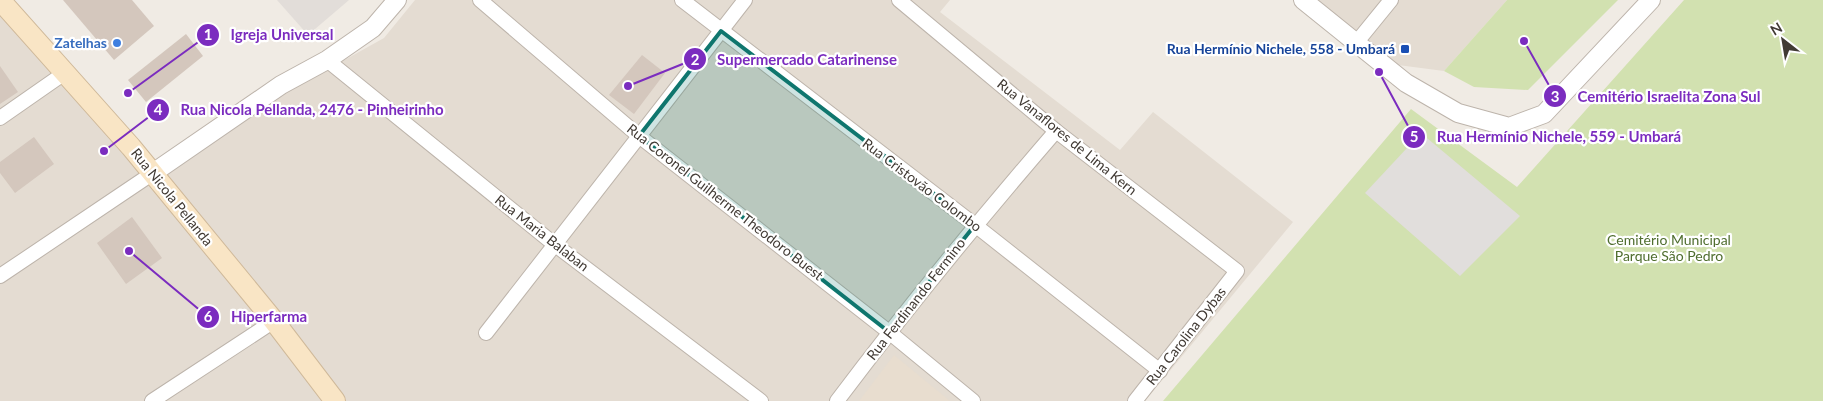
<svg xmlns="http://www.w3.org/2000/svg" width="1823" height="401" viewBox="0 0 1823 401" font-family="Lato,sans-serif">
  <style>
    .residential { fill: #e4dcd2 }
    .industrial { fill: #e2ddd9 }
    .education { fill: #e8ddcf }
    .green { fill: #d2e1b0 }
    .parking { fill: #e1dedc }
    .building { fill: #d4c7bd }
    .lines { fill: none; stroke-linecap: round; stroke-linejoin: round }
    .minor-casing { stroke: #bdb4ab; stroke-width: 16 }
    .tertiary-casing { stroke: #bdb4ab; stroke-width: 20 }
    .secondary-casing { stroke: #cfb99a; stroke-width: 22 }
    .minor { stroke: #fff; stroke-width: 14 }
    .tertiary { stroke: #fff; stroke-width: 18 }
    .secondary { stroke: #f9e5c5; stroke-width: 20 }
    .marked { fill: #0f766e; fill-opacity: 0.2; stroke: #0f766e; stroke-width: 4; stroke-linejoin: round }
    .shop-dot { fill: #3f7fe0; stroke: #fff; stroke-width: 2 }
    .transit-dot { fill: #1a4fb4; stroke: #fff; stroke-width: 2 }
    .labels { text-anchor: middle; stroke-width: 4.5; stroke-linejoin: round; paint-order: stroke }
    .shop-label { font-size: 14px; font-weight: bold; fill: #366cbe; stroke: #fff; text-anchor: end }
    .transit-label { font-size: 14px; font-weight: bold; fill: #164399; stroke: #fff; text-anchor: end }
    .street-label { font-size: 14px; fill: #413a34; stroke: #fff }
    .park-label { font-size: 14px; fill: #4f6d2e; stroke: #fff }
    .leader { fill: none; stroke: #7b2cbf; stroke-width: 2 }
    .callout-dot { fill: #7b2cbf; stroke: #fff; stroke-width: 2 }
    .mark-label { font-size: 15px; text-anchor: middle; font-weight: bold; fill: #fff }
    .callout-label { font-size: 15px; text-anchor: middle; font-weight: bold; fill: #7b2cbf; stroke: #fff; stroke-width: 4.5; stroke-linejoin: round; paint-order: stroke }
  </style>
  <rect width="100%" height="100%" fill="#f0ebe4"/>
  <g class="residential">
    <polygon points="415,0 950,0 940,12 1120,150 1153,112 1293,222 1145,401 0,401 0,10 160,174 287,92 384,38"/>
    <polygon points="1315,0 1507,0 1444,71 1398,65"/>
  </g>
  <polygon class="industrial" points="277,0 349,0 308,35"/>
  <polygon class="education" points="894,355 950,401 859,401"/>
  <g class="green">
    <polygon points="1507,0 1618,0 1528,90 1474,87 1444,71"/>
    <polygon points="1684,0 1823,0 1823,401 1163,401 1411,109 1517,187"/>
  </g>
  <polygon class="parking" points="1421,133 1520,216 1460,276 1365,193"/>
  <g class="building">
    <polygon points="63,0 132,0 154,26 114,60"/>
    <polygon points="186,34 203,56 146,102 128,80"/>
    <polygon points="642,55 665,73 634,114 609,95"/>
    <polygon points="0,66 18,92 0,104"/>
    <polygon points="34,137 54,164 15,193 0,173 0,162"/>
    <polygon points="132,217 162,258 126,284 97,243"/>
  </g>
  <g class="lines">
    <defs>
      <g id="minor">
        <polyline points="480,0 639,136 889,332 973,401"/>
        <polyline points="682,0 975,225 1160,371"/>
        <polyline points="899,0 1056,131 1237,271 1135,401"/>
        <polyline points="1356,43 1391,0"/>
        <polyline points="327,60 554,244 761,401"/>
        <polyline points="0,118 66,72"/>
        <polyline points="0,276 153,173"/>
        <polyline points="486,333 745,0"/>
        <polyline points="152,401 274,321"/>
        <path d="M 837,401 C 907,308 980,219 1056,131"/>
      </g>
      <g id="tertiary">
        <polyline points="1303,0 1406,83 1458,113 1509,127 1544,114 1651,0"/>
        <polyline points="153,173 281,85 327,60 373,28 397,0"/>
      </g>
      <polyline id="secondary" points="0,0 131,147 274,321 335,401"/>
    </defs>
    <use href="#minor" class="minor-casing"/>
    <use href="#tertiary" class="tertiary-casing"/>
    <use href="#secondary" class="secondary-casing"/>
    <use href="#minor" class="minor"/>
    <use href="#tertiary" class="tertiary"/>
    <use href="#secondary" class="secondary"/>
  </g>
  <path class="marked" d="M 721,31 L 975,225 L 889,332 L 639,136 Z"/>
  <circle class="shop-dot" cx="117" cy="43" r="5"/>
  <rect class="transit-dot" x="1400" y="44" width="10" height="10" rx="2.5"/>
  <g class="labels">
    <g class="shop-label">
      <text x="107" y="48">Zatelhas</text>
    </g>
    <g class="transit-label">
      <text x="1395" y="54">Rua Hermínio Nichele, 558 - Umbará</text>
    </g>
    <g class="street-label">
      <text transform="translate(1067 137) rotate(39)" y="5">Rua Vanaflores de Lima Kern</text>
      <text transform="translate(922 185) rotate(37)" y="5">Rua Cristovão Colombo</text>
      <text transform="translate(172 197) rotate(51)" y="5">Rua Nicola Pellanda</text>
      <text transform="translate(725 202) rotate(38)" y="5">Rua Coronel Guilherme Theodoro Buest</text>
      <text transform="translate(542 233) rotate(38)" y="5">Rua Maria Balaban</text>
      <text transform="translate(916 299) rotate(-52)" y="5">Rua Ferdinando Fermino</text>
      <text transform="translate(1186 336) rotate(-52)" y="5">Rua Carolina Dybas</text>
    </g>
    <g class="park-label">
      <text x="1669" y="245">Cemitério Municipal<tspan x="1669" dy="16">Parque São Pedro</tspan></text>
    </g>
  </g>
  <path class="leader" d="M128 93L208 35M628 86L695 59M1524 41L1555 96M104 151L158 110M1379 72L1414 137M129 251L208 317"/>
  <g class="callout-dot">
    <circle cx="128" cy="93" r="5"/>
    <circle cx="628" cy="86" r="5"/>
    <circle cx="1524" cy="41" r="5"/>
    <circle cx="104" cy="151" r="5"/>
    <circle cx="1379" cy="72" r="5"/>
    <circle cx="129" cy="251" r="5"/>
    <circle cx="208" cy="35" r="12"/>
    <circle cx="695" cy="59" r="12"/>
    <circle cx="1555" cy="96" r="12"/>
    <circle cx="158" cy="110" r="12"/>
    <circle cx="1414" cy="137" r="12"/>
    <circle cx="208" cy="317" r="12"/>
  </g>
  <g class="mark-label">
    <text x="208" y="40">1</text>
    <text x="695" y="65">2</text>
    <text x="1555" y="102">3</text>
    <text x="158" y="115">4</text>
    <text x="1414" y="142">5</text>
    <text x="208" y="322">6</text>
  </g>
  <g class="callout-label">
    <text x="282" y="40">Igreja Universal</text>
    <text x="807" y="65">Supermercado Catarinense</text>
    <text x="1669" y="102">Cemitério Israelita Zona Sul</text>
    <text x="312" y="115">Rua Nicola Pellanda, 2476 - Pinheirinho</text>
    <text x="1559" y="142">Rua Hermínio Nichele, 559 - Umbará</text>
    <text x="269" y="322">Hiperfarma</text>
  </g>
  <g transform="translate(1783 40) rotate(329)" stroke="#ffffff" stroke-width="4" paint-order="stroke">
  <path d="M0-4L9 19L0 12L-9 19Z" fill="#413a34"/>
  <text y="-8" font-size="14" font-weight="bold" text-anchor="middle" fill="#413a34">N</text>
  </g>
</svg>
